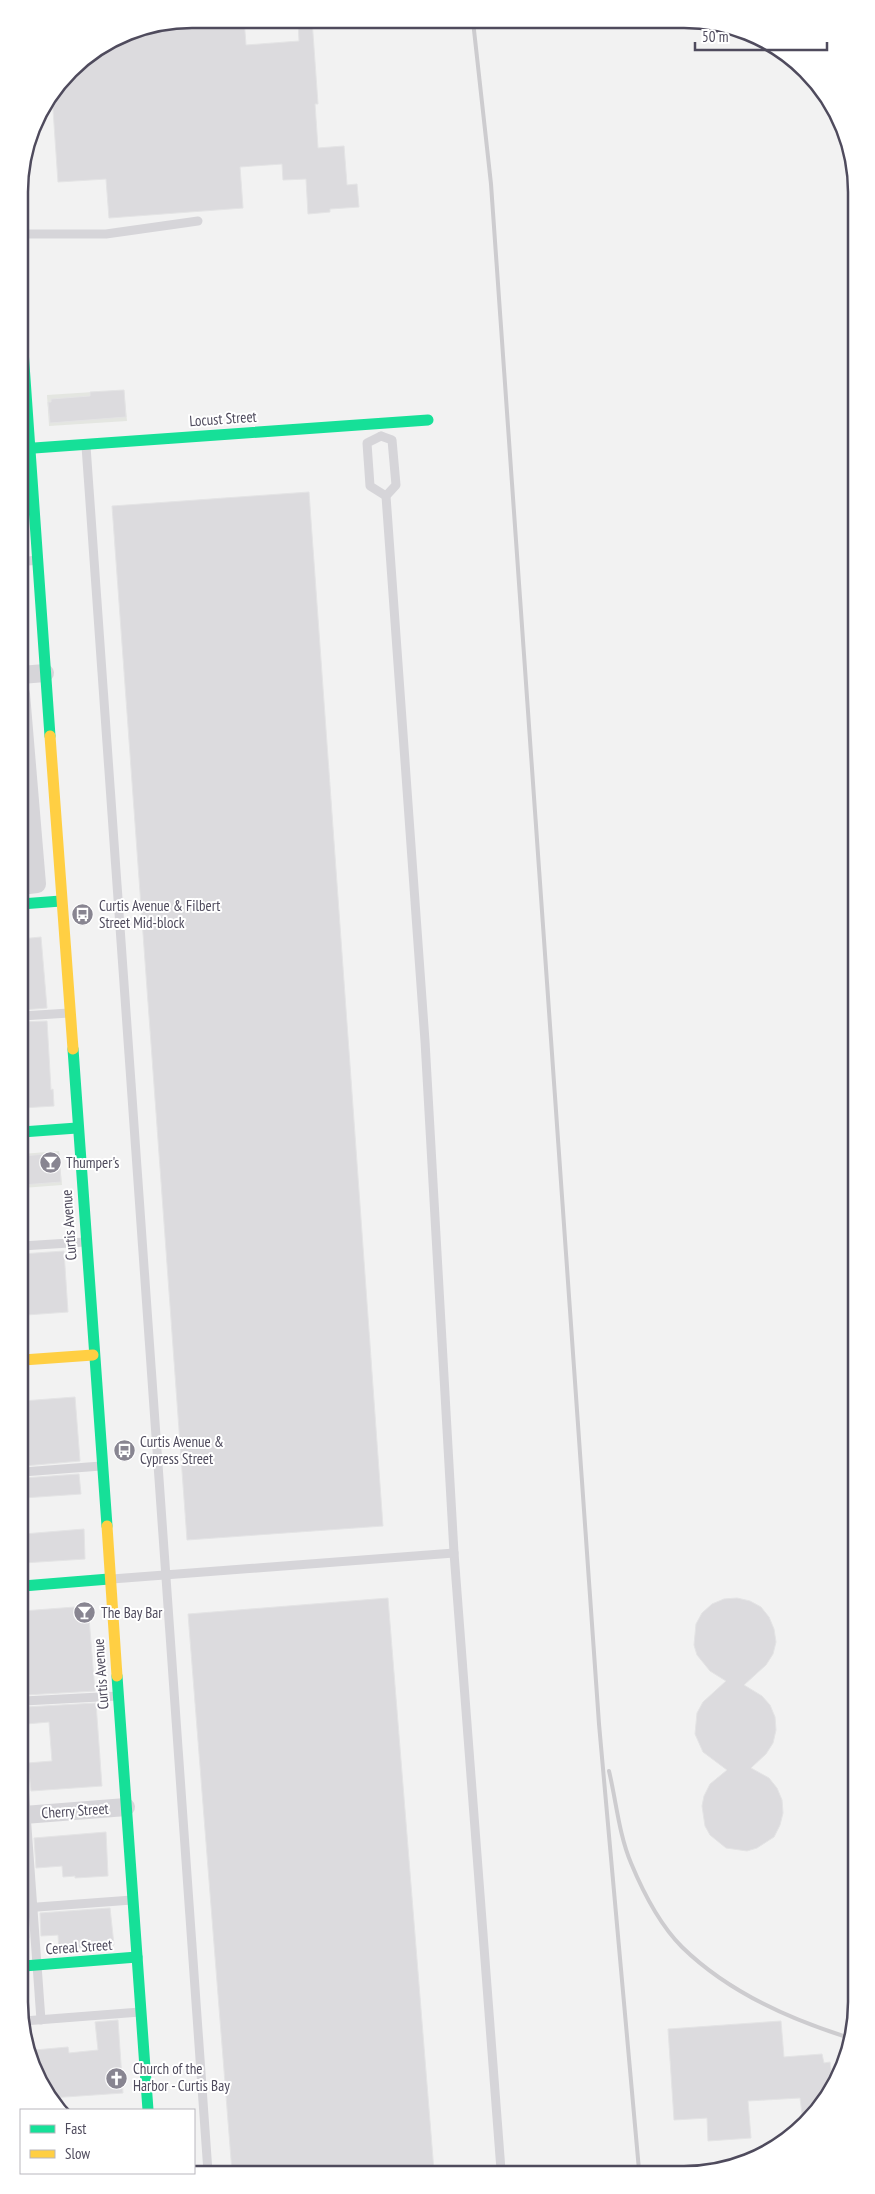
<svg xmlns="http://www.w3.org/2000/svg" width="875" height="2194" viewBox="0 0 875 2194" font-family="'PT Sans Narrow',sans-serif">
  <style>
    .commercial { fill: #e4e6e1 }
    .building { fill: #dcdbde; stroke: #e4e4e5 }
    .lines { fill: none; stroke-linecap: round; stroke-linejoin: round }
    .lane { stroke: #d6d5d9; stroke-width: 9 }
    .street { stroke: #d6d5d9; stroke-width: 18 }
    .fast { stroke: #16e098; stroke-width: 11 }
    .slow { stroke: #ffcf43; stroke-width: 11 }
    .rail { stroke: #cdcccf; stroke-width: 4 }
    .labels { text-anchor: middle; stroke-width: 4; stroke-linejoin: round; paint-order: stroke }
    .street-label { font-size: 15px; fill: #4f4b5d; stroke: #fff }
    .poi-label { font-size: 15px; fill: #4f4b5d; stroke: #fff; text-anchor: start }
    .rim { fill: none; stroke: #4f4b5d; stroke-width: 2.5 }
  </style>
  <rect width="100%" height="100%" fill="#f2f2f2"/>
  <g class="commercial">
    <polygon points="124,390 127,421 49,426 47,395"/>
    <polygon points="59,1151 62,1185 22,1188 22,1154"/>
  </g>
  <g class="building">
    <polygon points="192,19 244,19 246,45 299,41 298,19 312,20 318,104 315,104 318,148 344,146 347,185 357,184 359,207 330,209 330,212 308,214 306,179 283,180 282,164 240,167 243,208 109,218 106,179 58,182 52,95 77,62 126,32"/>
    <polygon points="124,390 126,417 50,423 48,402 51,402 51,399 90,396 90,392"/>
    <polygon points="309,492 383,1526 187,1540 112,506"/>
    <polygon points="41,937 47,1008 22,1010 21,939"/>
    <polygon points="47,1021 51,1090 53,1089 54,1106 22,1108 22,1022"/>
    <polygon points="59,1153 61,1182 22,1185 22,1156"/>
    <polygon points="64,1251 68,1312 26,1315 26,1309 22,1309 22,1254"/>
    <polygon points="75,1397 80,1461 24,1466 23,1401"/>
    <polygon points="79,1474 81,1494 23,1498 24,1478"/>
    <polygon points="84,1529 85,1559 23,1563 23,1548 26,1548 24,1534"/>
    <polygon points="388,1598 434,2171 232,2172 188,1614"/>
    <polygon points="737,1598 750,1601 761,1607 769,1617 774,1629 776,1642 773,1654 766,1665 744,1685 762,1696 770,1705 775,1717 776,1730 773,1743 766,1754 751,1768 769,1778 777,1788 782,1800 783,1813 780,1825 774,1837 757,1848 747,1851 726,1848 710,1835 705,1826 702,1806 704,1796 710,1784 727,1770 703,1752 695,1734 697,1713 703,1702 726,1681 710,1671 697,1655 694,1645 696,1624 702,1613 712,1604 724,1599"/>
    <polygon points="88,1606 95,1691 25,1695 23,1611"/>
    <polygon points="96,1703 102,1786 31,1791 28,1763 52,1761 49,1722 26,1724 26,1707"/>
    <polygon points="106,1832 108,1876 75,1878 75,1876 63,1877 62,1866 36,1868 34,1838"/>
    <polygon points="110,1908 114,1945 59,1949 58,1935 41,1936 40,1913"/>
    <polygon points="24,1914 27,1914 29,1938 24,1938"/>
    <polygon points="118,2020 123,2093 50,2098 42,2089 34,2070 37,2070 35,2050 68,2047 69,2053 98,2050 95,2022"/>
    <polygon points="781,2021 784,2057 822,2054 824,2063 830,2062 833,2085 816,2112 802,2114 800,2098 748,2101 751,2138 708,2141 707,2118 674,2120 668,2029"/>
  </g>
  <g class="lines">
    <g class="lane">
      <polyline points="19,234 106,234 198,221"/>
      <polyline points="381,436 392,440 396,485 386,496 425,1041 454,1553 501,2170"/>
      <polyline points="381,436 367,443 370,486 386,496"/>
      <polyline points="86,446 208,2172"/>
      <polyline points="20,562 37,560"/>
      <polyline points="22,1016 69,1013"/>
      <polyline points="22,1246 85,1242"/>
      <polyline points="23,1472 101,1466"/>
      <polyline points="112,1579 454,1553"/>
      <polyline points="24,1701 118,1696"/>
      <polyline points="24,1786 41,2020"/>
      <polyline points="24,1908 132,1900"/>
      <polyline points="24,2021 140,2012"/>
    </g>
    <g class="street">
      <polyline points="21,675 45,673"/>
      <polyline points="21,694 37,884 21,886"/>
      <polyline points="24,1815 126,1807"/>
      <polyline points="727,2169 728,2169"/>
    </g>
    <g class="fast">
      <polyline points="20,307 50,736"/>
      <polyline points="20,449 428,420"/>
      <polyline points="21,904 61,901"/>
      <polyline points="73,1049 107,1526"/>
      <polyline points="22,1132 77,1128"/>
      <polyline points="23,1586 109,1579"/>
      <polyline points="117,1676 148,2110"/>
      <polyline points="24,1966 137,1957"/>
    </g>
    <g class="slow">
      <polyline points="50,736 73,1049"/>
      <polyline points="23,1360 93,1355"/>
      <polyline points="107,1526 117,1676"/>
    </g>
    <g class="rail">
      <polyline points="473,21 491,184 599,1724 639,2170"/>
      <path d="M 609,1771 C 616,1800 619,1835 631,1863 C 643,1892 659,1924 682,1947 C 727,1991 791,2020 850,2038"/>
    </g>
  </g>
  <defs>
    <symbol id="bus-disc" viewBox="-11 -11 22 22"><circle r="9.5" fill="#888591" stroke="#fff"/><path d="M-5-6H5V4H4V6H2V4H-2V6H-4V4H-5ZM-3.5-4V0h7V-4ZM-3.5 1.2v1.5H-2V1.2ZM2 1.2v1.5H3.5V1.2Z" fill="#fff"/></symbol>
    <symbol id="bar-disc" viewBox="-11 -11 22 22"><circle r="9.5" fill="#888591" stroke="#fff"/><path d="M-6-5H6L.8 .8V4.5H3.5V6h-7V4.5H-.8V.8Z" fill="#fff"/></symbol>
    <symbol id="church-disc" viewBox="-11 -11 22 22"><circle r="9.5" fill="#888591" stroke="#fff"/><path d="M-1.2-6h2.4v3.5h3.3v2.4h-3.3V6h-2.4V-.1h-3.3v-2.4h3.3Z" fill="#fff"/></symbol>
  </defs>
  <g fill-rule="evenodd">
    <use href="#bus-disc" x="70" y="902" width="25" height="25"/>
    <use href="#bar-disc" x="38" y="1150" width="25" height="25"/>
    <use href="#bus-disc" x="112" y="1438" width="25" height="25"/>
    <use href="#bar-disc" x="72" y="1600" width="25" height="25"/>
    <use href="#church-disc" x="104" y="2066" width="25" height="25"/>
  </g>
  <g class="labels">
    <g class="street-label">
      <text transform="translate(223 419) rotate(-4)" y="5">Locust Street</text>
      <text transform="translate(69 1225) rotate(-94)" y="5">Curtis Avenue</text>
      <text transform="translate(101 1674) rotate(-94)" y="5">Curtis Avenue</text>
      <text transform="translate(75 1811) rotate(-4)" y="5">Cherry Street</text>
      <text transform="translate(79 1947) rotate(-4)" y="5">Cereal Street</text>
    </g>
    <g class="poi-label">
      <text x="99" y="911">Curtis Avenue &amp; Filbert<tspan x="99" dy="17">Street Mid-block</tspan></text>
      <text x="66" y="1168">Thumper's</text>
      <text x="140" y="1447">Curtis Avenue &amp;<tspan x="140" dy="17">Cypress Street</tspan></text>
      <text x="101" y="1618">The Bay Bar</text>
      <text x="133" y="2074">Church of the<tspan x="133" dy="17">Harbor - Curtis Bay</tspan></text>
    </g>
  </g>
  <path d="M0 0H875V2194H0ZM192 28H684A164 164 0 0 1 848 192V2002A164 164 0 0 1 684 2166H192A164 164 0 0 1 28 2002V192A164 164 0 0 1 192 28Z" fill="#fff" fill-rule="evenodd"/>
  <path class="rim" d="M192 28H684A164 164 0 0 1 848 192V2002A164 164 0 0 1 684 2166H192A164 164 0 0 1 28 2002V192A164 164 0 0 1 192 28Z"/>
  <rect x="20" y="2109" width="175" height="65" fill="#ffffff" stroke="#b9b7be"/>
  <rect x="30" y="2125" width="25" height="8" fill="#16e098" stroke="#b9b7be"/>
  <text x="65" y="2134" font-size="15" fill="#4f4b5d">Fast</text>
  <rect x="30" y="2150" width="25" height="8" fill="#ffcf43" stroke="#b9b7be"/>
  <text x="65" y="2159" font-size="15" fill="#4f4b5d">Slow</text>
  <path d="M695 42v8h132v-8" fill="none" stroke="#4f4b5d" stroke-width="2.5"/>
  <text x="702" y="42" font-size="15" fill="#4f4b5d" stroke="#ffffff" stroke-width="4" paint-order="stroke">50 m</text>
</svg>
